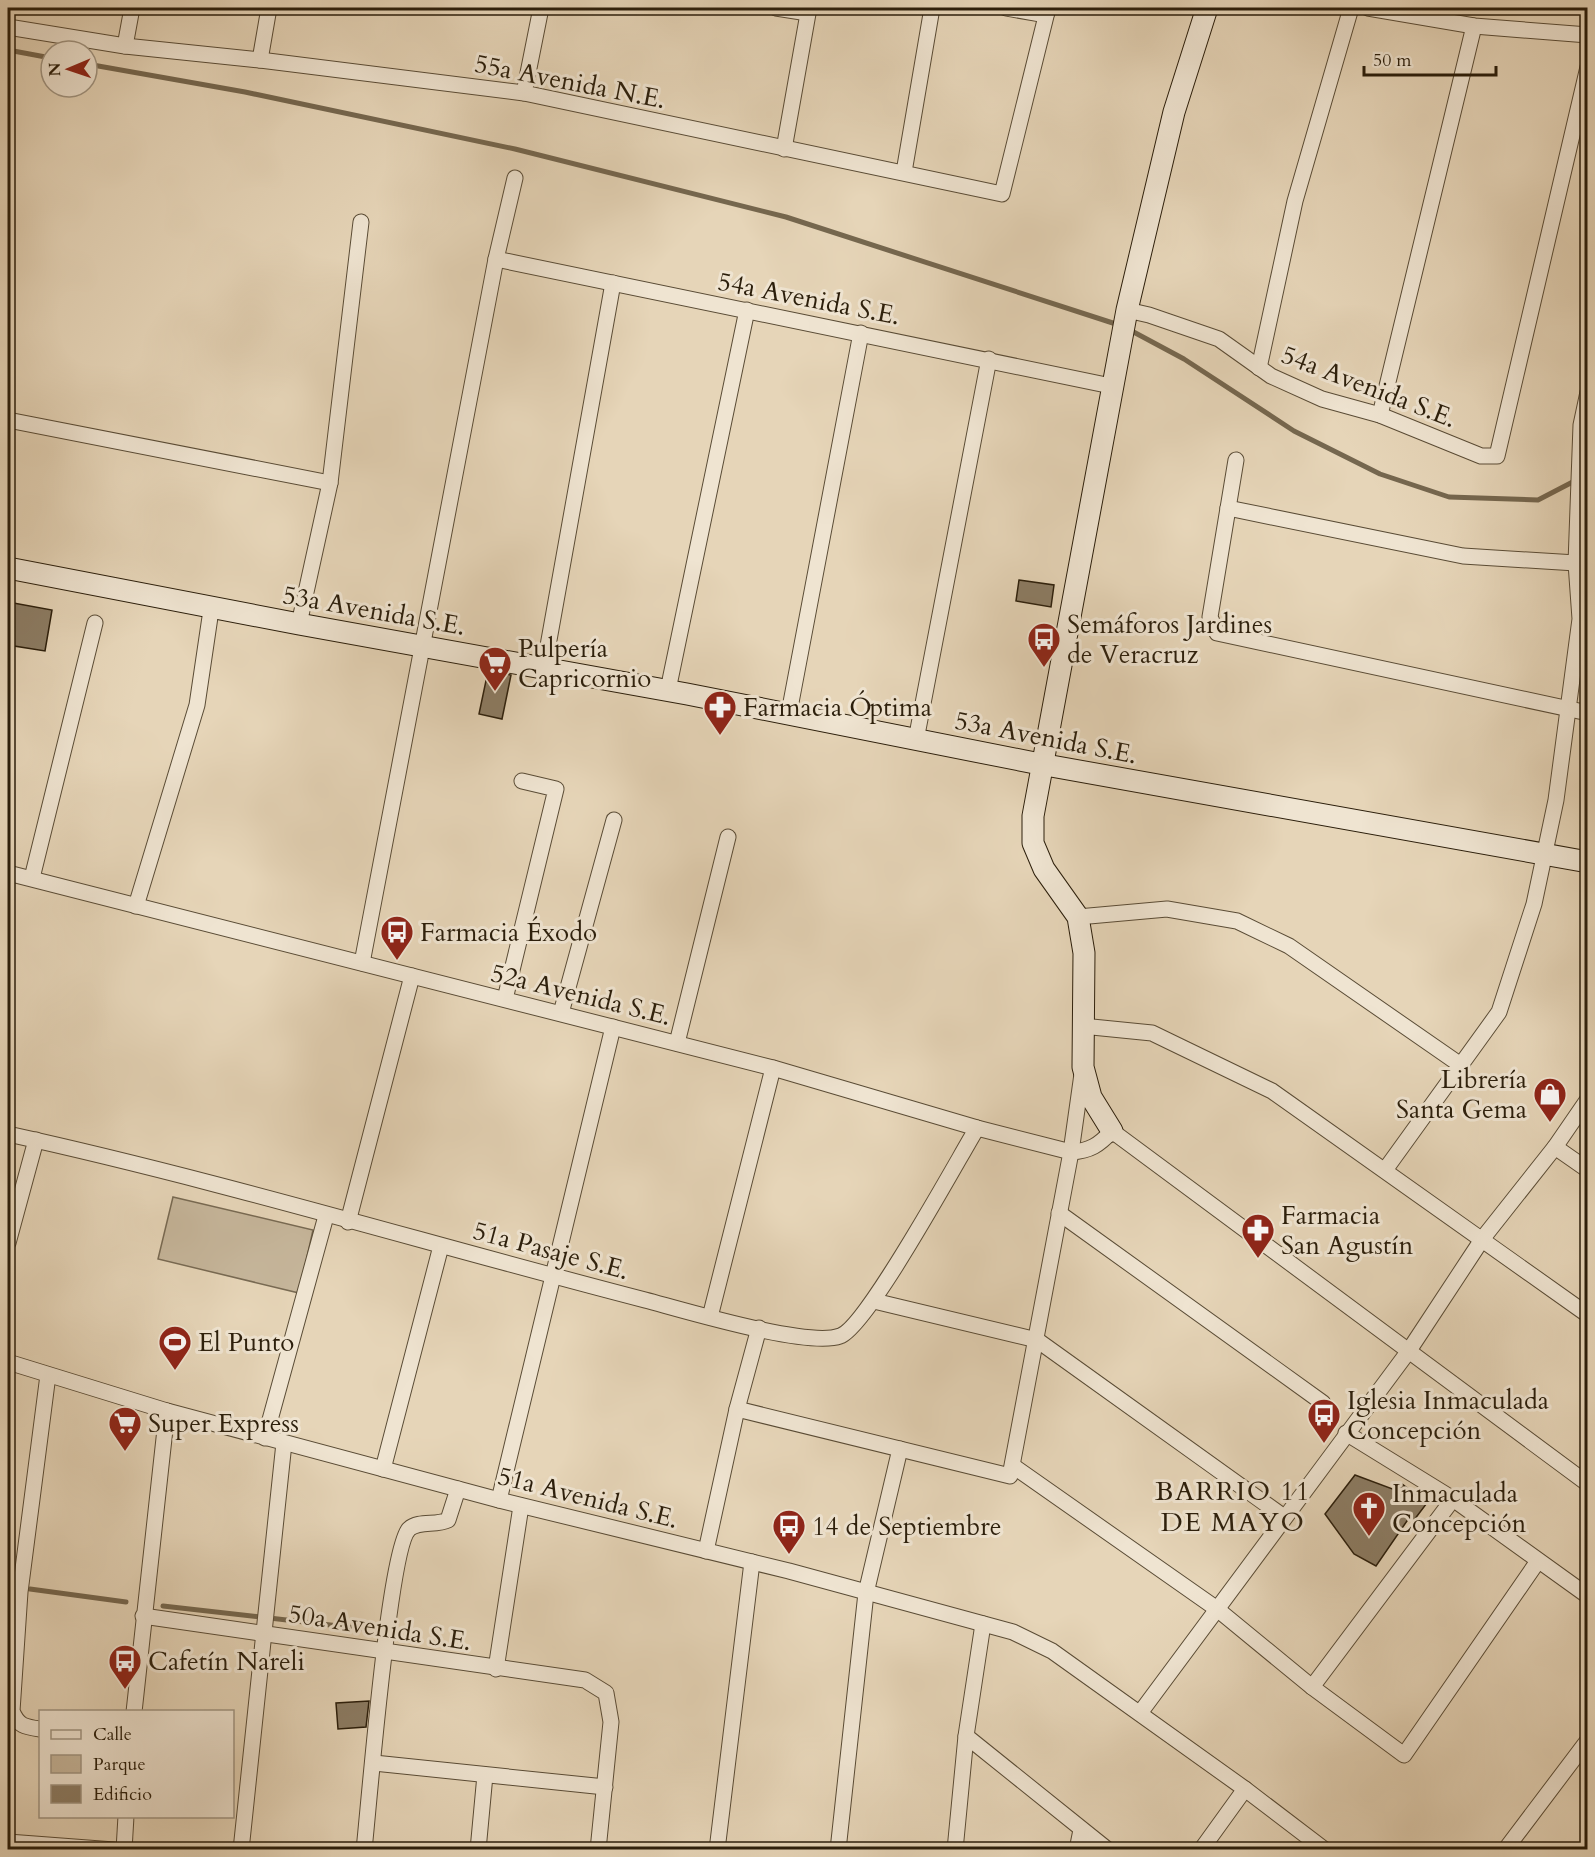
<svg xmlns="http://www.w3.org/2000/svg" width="1595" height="1857" viewBox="0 0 1595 1857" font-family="Cardo,serif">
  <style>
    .green { fill: #c6b69b; stroke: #786a53; stroke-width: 1.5 }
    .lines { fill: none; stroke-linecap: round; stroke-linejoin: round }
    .stream { stroke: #75674f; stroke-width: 5 }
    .building { fill: #8c7d65; stroke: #2b1e0b; stroke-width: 1.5 }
    .street-casing { stroke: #5a4c36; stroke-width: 17 }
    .secondary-casing { stroke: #2b1e0b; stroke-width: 23 }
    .street { stroke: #efe4d1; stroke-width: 15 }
    .secondary { stroke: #efe4d1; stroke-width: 21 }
    .labels { text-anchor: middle; stroke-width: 6; stroke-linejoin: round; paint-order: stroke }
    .street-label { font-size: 26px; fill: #2b1e0b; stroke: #efe4d1 }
    .poi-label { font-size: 26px; fill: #2b1e0b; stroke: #efe4d1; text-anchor: start }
    .neighbourhood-label { font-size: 27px; letter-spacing: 1.5px; fill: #2b1e0b; stroke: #efe4d1 }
  </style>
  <rect width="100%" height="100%" fill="#e6d5b8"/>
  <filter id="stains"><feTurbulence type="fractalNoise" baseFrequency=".00333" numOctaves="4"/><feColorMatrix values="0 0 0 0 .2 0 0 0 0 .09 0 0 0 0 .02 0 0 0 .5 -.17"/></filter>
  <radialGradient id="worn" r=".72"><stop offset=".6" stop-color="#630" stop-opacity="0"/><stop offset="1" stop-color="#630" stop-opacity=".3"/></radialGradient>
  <polygon class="green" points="173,1197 313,1230 299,1293 158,1259"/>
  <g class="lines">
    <g class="stream">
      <polyline points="8,50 51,58"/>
      <polyline points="87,64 245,92 515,149 786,217 1119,325"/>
      <polyline points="1128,329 1184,359 1294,431 1380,474 1449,497 1538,500 1588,474"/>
      <polyline points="30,1589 126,1602"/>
      <polyline points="163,1606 374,1630"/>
    </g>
  </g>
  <g class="building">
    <polygon points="1019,580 1054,585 1051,607 1016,601"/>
    <polygon points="8,602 52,610 45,651 8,645"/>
    <polygon points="488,671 511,675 502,719 479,714"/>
    <polygon points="1355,1475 1395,1490 1402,1484 1427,1503 1414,1520 1409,1518 1376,1566 1354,1554 1325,1514"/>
    <polygon points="369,1701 366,1727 338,1729 336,1703"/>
  </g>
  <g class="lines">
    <defs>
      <g id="street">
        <polyline points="776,8 808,13"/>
        <polyline points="1006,8 1046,15"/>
        <polyline points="1368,8 1474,26 1588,35"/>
        <polyline points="8,27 125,46 260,60 524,93 1002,194 1048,8"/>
        <polyline points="125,46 132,8"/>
        <polyline points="260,60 269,8"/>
        <polyline points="524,93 541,8"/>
        <polyline points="784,149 809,8"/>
        <polyline points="904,172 932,8"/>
        <polyline points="496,259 1111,386"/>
        <polyline points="1127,310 1149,315 1219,339 1271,376 1322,399 1380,415 1481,456 1497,456 1588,67"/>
        <polyline points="1259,368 1295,201 1351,8"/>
        <polyline points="1380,415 1474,26"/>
        <polyline points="8,420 330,483"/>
        <polyline points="1236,460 1210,617 1217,633 1588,713"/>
        <polyline points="1228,508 1463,556 1576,563"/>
        <polyline points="299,624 330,483 361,222"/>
        <polyline points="544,668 613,283"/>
        <polyline points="668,690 747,310"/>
        <polyline points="789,713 861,333"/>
        <polyline points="916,740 989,359"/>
        <path d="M 8,873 L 773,1068 L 977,1128 L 1071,1152 C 1090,1151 1099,1145 1112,1131 L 1588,1484"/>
        <polyline points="32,878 95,623"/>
        <polyline points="136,906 197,705 210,617"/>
        <polyline points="1078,917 1167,909 1237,921 1289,946 1462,1066"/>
        <polyline points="362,963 496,259 515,178"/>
        <polyline points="505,999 556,789 522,781"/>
        <polyline points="561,1013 614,820"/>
        <polyline points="1082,1026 1152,1033 1272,1091 1588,1315"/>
        <polyline points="677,1043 728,837"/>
        <path d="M 8,1134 C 222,1181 432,1245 645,1300 C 683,1310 808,1348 840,1336 C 867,1327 957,1161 977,1128"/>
        <polyline points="1555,1147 1588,1170"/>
        <polyline points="1385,1170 1499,1012 1534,904 1556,800 1580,619 1576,563 1581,425 1588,392"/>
        <polyline points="1059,1213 1323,1403"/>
        <polyline points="348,1222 412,976"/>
        <polyline points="8,1243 36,1140"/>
        <polyline points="874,1301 1037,1340 1284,1517"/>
        <polyline points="710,1317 773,1068"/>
        <polyline points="8,1362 167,1411 499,1500 789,1571 1013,1632 1052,1651 1245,1789 1325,1850"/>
        <polyline points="737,1409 1010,1476 1071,1152 1082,1074"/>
        <polyline points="1346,1433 1453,1499 1588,1596"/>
        <polyline points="265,1438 326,1216"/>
        <polyline points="1013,1466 1217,1609 1312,1687 1404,1755 1538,1561"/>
        <polyline points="383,1469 441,1246"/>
        <polyline points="499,1500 613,1027"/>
        <polyline points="706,1551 737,1409 759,1328"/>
        <polyline points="143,1616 585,1680 606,1693 611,1722 598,1850"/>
        <polyline points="496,1669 521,1506"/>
        <polyline points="1312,1687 1453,1499"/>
        <polyline points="134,1712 167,1411"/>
        <polyline points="1140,1713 1408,1352 1483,1238 1555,1147 1588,1099"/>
        <path d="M 40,1729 C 25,1727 18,1726 12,1711 L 20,1592 L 48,1375"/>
        <polyline points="966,1736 1108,1850"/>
        <polyline points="374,1763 605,1787"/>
        <polyline points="8,1842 114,1850"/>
        <polyline points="124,1850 126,1816"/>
        <polyline points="241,1850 284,1443"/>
        <path d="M 364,1850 C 369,1805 389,1549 409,1529 C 419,1520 436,1526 448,1520 L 458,1489"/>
        <polyline points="478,1850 485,1775"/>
        <polyline points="717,1850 752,1562"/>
        <polyline points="838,1850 866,1593 900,1449"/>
        <polyline points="955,1850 966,1736 983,1624"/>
        <polyline points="1077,1850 1081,1830"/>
        <polyline points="1201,1850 1245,1789"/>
        <polyline points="1505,1850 1588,1740"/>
      </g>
      <g id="secondary">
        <polyline points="8,568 299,624 687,694 1040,764 1588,862"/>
        <polyline points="1112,1131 1091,1097 1083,1067 1084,953 1078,917 1044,869 1033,843 1033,816 1127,310 1174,112 1207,8"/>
      </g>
    </defs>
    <use href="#street" class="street-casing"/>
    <use href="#secondary" class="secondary-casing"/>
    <use href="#street" class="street"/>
    <use href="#secondary" class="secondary"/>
  </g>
  <defs>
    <symbol id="bus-pin" viewBox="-11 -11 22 30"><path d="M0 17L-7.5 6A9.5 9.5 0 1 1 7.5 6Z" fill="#8f2418" stroke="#efe4d1"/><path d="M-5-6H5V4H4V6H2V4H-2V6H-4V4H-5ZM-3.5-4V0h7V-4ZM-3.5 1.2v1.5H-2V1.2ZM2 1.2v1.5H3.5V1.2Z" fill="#fff"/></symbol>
    <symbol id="supermarket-pin" viewBox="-11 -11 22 30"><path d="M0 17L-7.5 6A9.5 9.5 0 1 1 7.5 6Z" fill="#8f2418" stroke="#efe4d1"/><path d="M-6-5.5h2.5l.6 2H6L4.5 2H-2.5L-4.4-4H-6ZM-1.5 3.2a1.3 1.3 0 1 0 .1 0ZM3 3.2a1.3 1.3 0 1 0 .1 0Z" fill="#fff"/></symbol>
    <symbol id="pharmacy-pin" viewBox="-11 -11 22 30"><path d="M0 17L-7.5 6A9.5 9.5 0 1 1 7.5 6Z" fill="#8f2418" stroke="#efe4d1"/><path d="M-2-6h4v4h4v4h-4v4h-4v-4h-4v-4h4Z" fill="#fff"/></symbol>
    <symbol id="shop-pin" viewBox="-11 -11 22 30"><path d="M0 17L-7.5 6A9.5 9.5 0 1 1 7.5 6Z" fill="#8f2418" stroke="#efe4d1"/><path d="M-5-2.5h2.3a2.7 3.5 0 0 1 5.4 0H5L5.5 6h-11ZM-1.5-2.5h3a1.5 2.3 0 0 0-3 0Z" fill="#fff"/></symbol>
    <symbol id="stadium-pin" viewBox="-11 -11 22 30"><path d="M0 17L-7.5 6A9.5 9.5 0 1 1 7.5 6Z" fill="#8f2418" stroke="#efe4d1"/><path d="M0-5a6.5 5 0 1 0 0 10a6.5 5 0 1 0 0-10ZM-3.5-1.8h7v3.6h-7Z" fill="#fff"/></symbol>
    <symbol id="church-pin" viewBox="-11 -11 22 30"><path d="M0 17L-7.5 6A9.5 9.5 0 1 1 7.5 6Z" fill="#8f2418" stroke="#efe4d1"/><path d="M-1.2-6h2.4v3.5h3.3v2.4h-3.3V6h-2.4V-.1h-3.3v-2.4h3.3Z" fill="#fff"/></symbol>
  </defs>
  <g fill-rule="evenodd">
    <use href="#bus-pin" x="1025" y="620" width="38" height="52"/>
    <use href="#supermarket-pin" x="476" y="644" width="38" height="52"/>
    <use href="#pharmacy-pin" x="701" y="688" width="38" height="52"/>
    <use href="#bus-pin" x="378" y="913" width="38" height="52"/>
    <use href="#shop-pin" x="1531" y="1075" width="38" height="52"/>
    <use href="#pharmacy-pin" x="1239" y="1211" width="38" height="52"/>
    <use href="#stadium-pin" x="156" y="1323" width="38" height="52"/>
    <use href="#bus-pin" x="1305" y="1396" width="38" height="52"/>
    <use href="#supermarket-pin" x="106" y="1404" width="38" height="52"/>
    <use href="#church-pin" x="1350" y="1489" width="38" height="52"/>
    <use href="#bus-pin" x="770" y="1507" width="38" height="52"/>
    <use href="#bus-pin" x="106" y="1642" width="38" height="52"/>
  </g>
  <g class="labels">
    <g class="street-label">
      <text transform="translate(570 81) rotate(11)" y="9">55a Avenida N.E.</text>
      <text transform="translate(809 298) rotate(11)" y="9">54a Avenida S.E.</text>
      <text transform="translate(1369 386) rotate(21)" y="9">54a Avenida S.E.</text>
      <text transform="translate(374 610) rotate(10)" y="9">53a Avenida S.E.</text>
      <text transform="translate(1046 737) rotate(11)" y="9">53a Avenida S.E.</text>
      <text transform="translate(581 994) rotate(14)" y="9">52a Avenida S.E.</text>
      <text transform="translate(551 1250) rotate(15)" y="9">51a Pasaje S.E.</text>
      <text transform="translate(588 1497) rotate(14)" y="9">51a Avenida S.E.</text>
      <text transform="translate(380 1627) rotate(9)" y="9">50a Avenida S.E.</text>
    </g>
    <g class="poi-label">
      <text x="1067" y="633">Semáforos Jardines<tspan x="1067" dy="30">de Veracruz</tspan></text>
      <text x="518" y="657">Pulpería<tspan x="518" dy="30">Capricornio</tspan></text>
      <text x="743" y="716">Farmacia Óptima</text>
      <text x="420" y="941">Farmacia Éxodo</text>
      <text x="1527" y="1088" text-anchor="end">Librería<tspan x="1527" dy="30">Santa Gema</tspan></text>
      <text x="1281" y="1224">Farmacia<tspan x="1281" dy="30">San Agustín</tspan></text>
      <text x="198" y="1351">El Punto</text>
      <text x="1347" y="1409">Iglesia Inmaculada<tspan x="1347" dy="30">Concepción</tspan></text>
      <text x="148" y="1432">Super Express</text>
      <text x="1392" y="1502">Inmaculada<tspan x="1392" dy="30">Concepción</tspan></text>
      <text x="812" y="1535">14 de Septiembre</text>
      <text x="148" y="1670">Cafetín Nareli</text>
    </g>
    <g class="neighbourhood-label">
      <text x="1233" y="1500">BARRIO 11<tspan x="1233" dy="31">DE MAYO</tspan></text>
    </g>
  </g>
  <rect width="1595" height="1857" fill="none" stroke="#e6d5b8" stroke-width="30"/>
  <rect x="9" y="9" width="1577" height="1839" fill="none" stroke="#2b1e0b" stroke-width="3"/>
  <rect x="15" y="15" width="1565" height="1827" fill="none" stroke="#2b1e0b" stroke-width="1.5"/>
  <rect x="39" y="1710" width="195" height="108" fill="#efe4d1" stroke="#a19582" stroke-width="1.5"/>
  <rect x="51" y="1730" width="30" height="9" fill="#efe4d1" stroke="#a19582" stroke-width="1.5"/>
  <text x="93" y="1740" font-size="18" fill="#2b1e0b">Calle</text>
  <rect x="51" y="1755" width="30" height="18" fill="#c6b69b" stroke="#a19582" stroke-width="1.5"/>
  <text x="93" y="1770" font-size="18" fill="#2b1e0b">Parque</text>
  <rect x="51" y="1785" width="30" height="18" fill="#8c7d65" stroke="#a19582" stroke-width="1.5"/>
  <text x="93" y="1800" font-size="18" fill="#2b1e0b">Edificio</text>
  <g transform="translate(69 69) rotate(268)"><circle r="28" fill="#efe4d1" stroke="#a19582" stroke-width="1.5"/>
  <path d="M0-4.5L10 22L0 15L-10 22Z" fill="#8f2418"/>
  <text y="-9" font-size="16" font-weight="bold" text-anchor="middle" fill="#2b1e0b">N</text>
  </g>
  <path d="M1364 66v9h132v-9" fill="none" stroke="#2b1e0b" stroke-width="3"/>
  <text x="1373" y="66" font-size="18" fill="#2b1e0b" stroke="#efe4d1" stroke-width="4.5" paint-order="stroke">50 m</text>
  <rect width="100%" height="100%" filter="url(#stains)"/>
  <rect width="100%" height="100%" fill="url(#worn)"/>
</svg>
